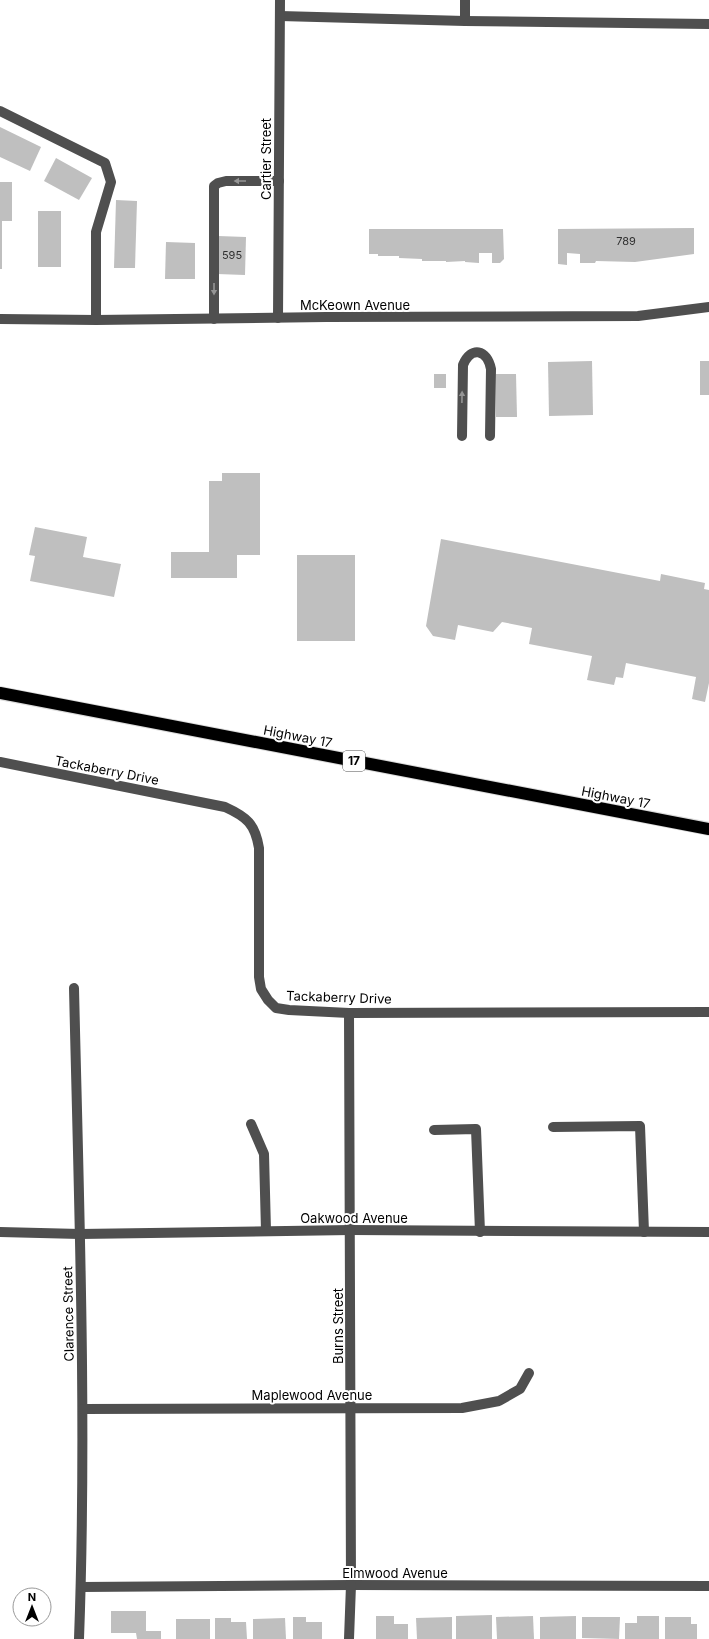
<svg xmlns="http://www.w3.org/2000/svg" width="709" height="1639" viewBox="0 0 709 1639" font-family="Inter,sans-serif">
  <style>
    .building { fill: #bfbfbf }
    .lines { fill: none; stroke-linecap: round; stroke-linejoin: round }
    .highway-casing { stroke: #dbdbdb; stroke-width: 14 }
    .minor { stroke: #4f4f4f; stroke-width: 10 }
    .highway { stroke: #000; stroke-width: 12 }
    .oneway { fill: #959595 }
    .labels { text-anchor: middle; stroke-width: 4; stroke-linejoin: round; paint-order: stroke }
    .number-label { font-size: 11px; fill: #303030 }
    .shield { fill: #fff; stroke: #4c4c4c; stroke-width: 1 }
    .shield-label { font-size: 12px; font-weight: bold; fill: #000 }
    .street-label { font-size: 13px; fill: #000; stroke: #fff }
  </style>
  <rect width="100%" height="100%" fill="#fff"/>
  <g class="building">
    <polygon points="0,127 41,147 30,171 0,157"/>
    <polygon points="56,158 92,178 79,200 44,181"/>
    <polygon points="0,182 12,182 12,221 2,221 2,269 0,269"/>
    <polygon points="116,200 137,201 135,268 114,268"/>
    <rect x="38" y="211" width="23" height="56"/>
    <polygon points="694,228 694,254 635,262 596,261 595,263 580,263 580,254 567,253 567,265 558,264 558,229"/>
    <polygon points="369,229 503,229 504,259 500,263 492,263 492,253 479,253 479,263 465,262 465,261 446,262 446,261 422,261 422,259 399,258 399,256 378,256 378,254 369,254"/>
    <polygon points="218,236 246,237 245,275 217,274"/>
    <polygon points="166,242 195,243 195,279 165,279"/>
    <polygon points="592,361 593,415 549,416 548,362"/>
    <rect x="700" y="361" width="9" height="34"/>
    <rect x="434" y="374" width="12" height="14"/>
    <polygon points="496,374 516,374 517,417 496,417"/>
    <polygon points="222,473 260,473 260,555 237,555 237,578 171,578 171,552 209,552 209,481 222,481"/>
    <polygon points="35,527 87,537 83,557 121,564 114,597 30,581 35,556 29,555"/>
    <polygon points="441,539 660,581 661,574 705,583 704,589 709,590 709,683 705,702 692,699 696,677 626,663 623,678 616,677 614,685 587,680 592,656 529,644 532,628 502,622 493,632 458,625 455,640 433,636 426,626"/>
    <rect x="297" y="555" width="58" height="86"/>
    <polygon points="111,1611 146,1611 146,1631 161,1631 161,1639 137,1639 136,1633 111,1633"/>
    <polygon points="492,1615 492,1639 456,1639 456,1616"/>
    <polygon points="376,1616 394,1616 394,1624 408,1624 408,1639 376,1639"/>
    <polygon points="533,1616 534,1639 497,1639 496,1617"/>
    <polygon points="576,1616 576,1639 540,1639 540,1617"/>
    <polygon points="637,1616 659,1616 659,1639 625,1639 625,1623 637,1623"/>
    <polygon points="293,1617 306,1617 306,1622 322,1622 322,1639 293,1639"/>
    <polygon points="452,1617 452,1639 417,1639 416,1618"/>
    <polygon points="582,1617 620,1617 619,1639 582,1638"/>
    <polygon points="665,1617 691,1617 691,1624 697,1624 697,1639 665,1639"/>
    <polygon points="215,1618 231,1618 231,1622 246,1622 247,1639 215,1639"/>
    <polygon points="285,1618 286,1639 253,1639 253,1619"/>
    <rect x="176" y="1619" width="34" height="20"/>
  </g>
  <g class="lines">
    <defs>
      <polyline id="highway" points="0,693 709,829"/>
    </defs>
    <use href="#highway" class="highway-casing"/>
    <g class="minor">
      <polyline points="465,0 465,21"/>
      <polyline points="280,16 465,21 709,24"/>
      <polyline points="0,111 105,163 111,182 96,232 96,320"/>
      <polyline points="278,318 280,0"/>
      <polyline points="0,319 96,320 326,317 638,316 709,307"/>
      <polyline points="214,319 214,186 218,183 226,181 279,181"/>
      <path d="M 462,436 L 463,365 C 471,346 487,349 491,369 L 490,436"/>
      <path d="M 0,762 L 225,807 C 247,817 255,824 259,848 L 259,977 L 261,989 L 268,1000 L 276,1008 L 289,1010 L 349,1013 L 709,1012"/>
      <path d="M 74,988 C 79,1205 87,1422 79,1639"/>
      <polyline points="251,1124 264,1154 266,1231"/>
      <polyline points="553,1127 640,1126 644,1232"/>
      <polyline points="434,1130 476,1129 480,1232"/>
      <polyline points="0,1232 80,1234 351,1230 709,1232"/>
      <polyline points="83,1409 462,1408 499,1401 520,1389 529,1373"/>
      <polyline points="81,1587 351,1585 709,1586"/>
      <polyline points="349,1639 351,1585 349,1013"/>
    </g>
    <use href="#highway" class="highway"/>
  </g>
  <defs><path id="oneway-solid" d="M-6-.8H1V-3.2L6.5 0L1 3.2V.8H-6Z"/></defs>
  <g class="oneway">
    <use href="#oneway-solid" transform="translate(240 181) rotate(180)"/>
    <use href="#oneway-solid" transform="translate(214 289) rotate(90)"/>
    <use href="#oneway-solid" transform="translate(462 397) rotate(-89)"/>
  </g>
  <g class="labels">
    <g class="number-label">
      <text x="626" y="245">789</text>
      <text x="232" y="259">595</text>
    </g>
    <rect class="shield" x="343" y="751" width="22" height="20" rx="3"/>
    <g class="shield-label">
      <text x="354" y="765">17</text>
    </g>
    <g class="street-label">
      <text transform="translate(266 159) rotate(-90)" y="5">Cartier Street</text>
      <text x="355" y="310">McKeown Avenue</text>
      <text transform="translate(298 736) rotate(11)" y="5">Highway 17</text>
      <text transform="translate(107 770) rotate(11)" y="5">Tackaberry Drive</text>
      <text transform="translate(616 797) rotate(11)" y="5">Highway 17</text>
      <text transform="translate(339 997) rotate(2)" y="5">Tackaberry Drive</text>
      <text x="354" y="1223">Oakwood Avenue</text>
      <text transform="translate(68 1314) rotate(-91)" y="5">Clarence Street</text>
      <text transform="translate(338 1326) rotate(-90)" y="5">Burns Street</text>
      <text x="312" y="1400">Maplewood Avenue</text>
      <text x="395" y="1578">Elmwood Avenue</text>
    </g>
  </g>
  <g transform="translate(32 1607)"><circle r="19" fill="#ffffff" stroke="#999999"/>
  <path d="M0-3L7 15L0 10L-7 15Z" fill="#000000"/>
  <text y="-6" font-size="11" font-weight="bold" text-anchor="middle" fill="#000000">N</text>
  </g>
</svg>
